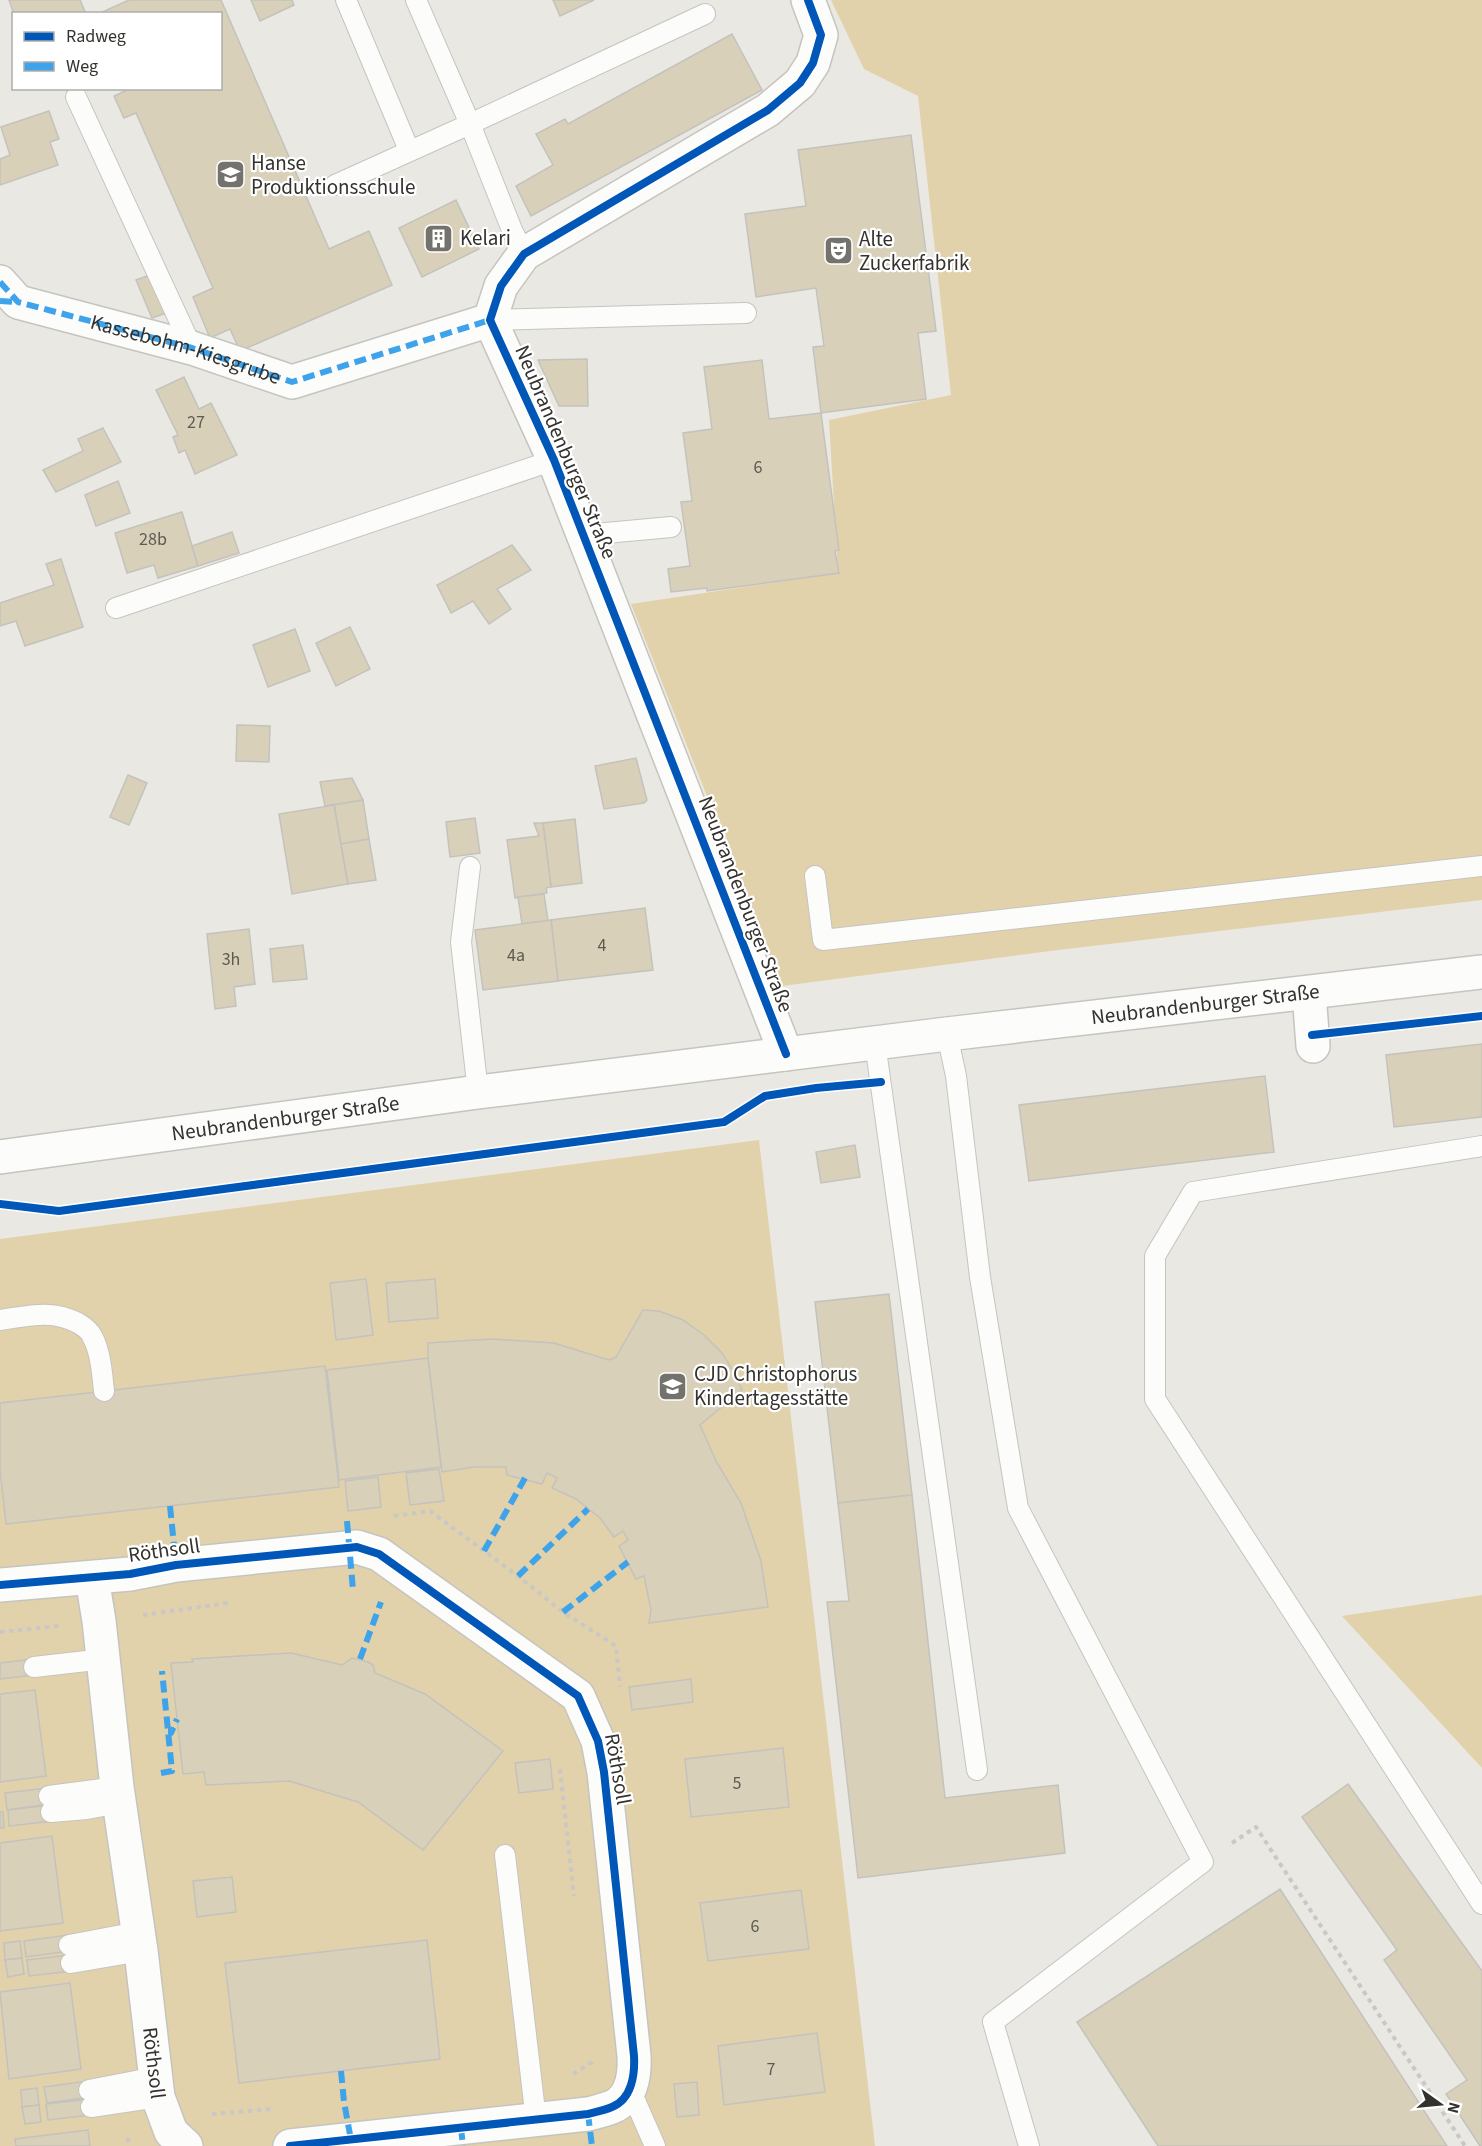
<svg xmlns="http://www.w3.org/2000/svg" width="1482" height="2146" viewBox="0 0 1482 2146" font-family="'Source Sans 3',sans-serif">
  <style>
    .green { fill: #e2d2ab }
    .building { fill: #d9d0ba; stroke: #c4c2bd; stroke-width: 1.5 }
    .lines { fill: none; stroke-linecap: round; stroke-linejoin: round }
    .lane-casing { stroke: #c6c4bf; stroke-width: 22 }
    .street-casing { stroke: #c6c4bf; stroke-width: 36 }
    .secondary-casing { stroke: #c6c4bf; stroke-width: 36 }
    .path { stroke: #c9c8c6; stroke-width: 4; stroke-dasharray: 4.5 4.5; stroke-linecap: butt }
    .lane { stroke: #fcfcfb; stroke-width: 20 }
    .street { stroke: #fcfcfb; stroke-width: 33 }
    .secondary { stroke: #fcfcfb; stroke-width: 33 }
    .quiet { stroke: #3ea3eb; stroke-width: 6; stroke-dasharray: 12 6; stroke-linecap: butt }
    .cycleway-casing { stroke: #fff; stroke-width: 11 }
    .cycleway { stroke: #0057b8; stroke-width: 8 }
    .labels { text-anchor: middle; stroke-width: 4.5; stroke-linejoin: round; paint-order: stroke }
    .number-label { font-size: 18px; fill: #5d5a51 }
    .poi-label { font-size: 21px; fill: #34322e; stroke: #fff; text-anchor: start }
    .street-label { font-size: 21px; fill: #34322e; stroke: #fff }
  </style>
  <rect width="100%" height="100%" fill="#eae8e2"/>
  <g class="green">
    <polygon points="831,0 1482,0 1482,900 1050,951 782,986 631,604 838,573 829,420 951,395 918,96 864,69"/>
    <polygon points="759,1140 875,2146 0,2146 0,1239"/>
    <polygon points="1482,1595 1482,1768 1342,1616"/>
  </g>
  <g class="building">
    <polygon points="9,0 80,0 86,14 14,14"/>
    <polygon points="129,0 221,0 329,249 369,231 392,285 240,351 230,329 210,338 193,297 213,288 136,113 124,118 114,96 125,91 124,88 220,88 220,14 98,14"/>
    <polygon points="251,0 292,0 294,5 260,21"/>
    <polygon points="553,0 594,0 560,16"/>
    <polygon points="732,34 762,90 531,216 516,186 553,165 536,134 565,119 568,124"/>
    <polygon points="49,111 59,139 50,142 58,165 0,185 0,159 10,155 1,127"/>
    <polygon points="911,135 936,331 918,333 926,399 821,413 813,347 824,346 816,288 756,297 745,214 806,206 798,150"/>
    <polygon points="456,200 479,249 422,277 399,228"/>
    <polygon points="150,275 166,313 152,318 136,280"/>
    <polygon points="587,359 588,406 559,406 538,360"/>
    <polygon points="762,360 769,419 821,413 839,550 835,551 839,573 707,591 707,588 671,592 668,569 690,566 681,502 692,501 683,433 712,429 704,367"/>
    <polygon points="184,377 199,409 211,403 237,455 195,474 185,450 179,453 173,437 178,435 156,390"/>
    <polygon points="103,428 121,462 56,492 43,470 83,451 78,439"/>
    <polygon points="118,481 130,513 96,526 85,495"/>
    <polygon points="182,512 198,566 158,578 154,565 127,573 115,533"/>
    <polygon points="232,532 239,553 198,566 192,546"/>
    <polygon points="512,545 531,570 497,589 511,609 489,624 473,601 451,613 437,585"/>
    <polygon points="61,559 83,627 25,646 16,621 0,626 0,603 54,585 46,564"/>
    <polygon points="350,627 370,669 336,686 316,643"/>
    <polygon points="295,629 310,671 268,687 253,645"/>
    <polygon points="237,725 270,726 269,762 236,761"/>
    <polygon points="636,758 647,800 644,803 604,809 595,766"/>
    <polygon points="128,775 147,783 129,825 110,817"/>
    <polygon points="352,778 363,800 325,806 320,782"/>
    <polygon points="363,800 369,839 341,844 334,805"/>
    <polygon points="334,805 348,884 292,894 279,814"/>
    <polygon points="475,818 480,853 450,857 446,822"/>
    <polygon points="575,819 582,883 551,887 543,823"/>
    <polygon points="534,823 543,823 551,887 546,888 547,893 515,898 507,840 539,836"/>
    <polygon points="369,839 376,880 348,884 341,844"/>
    <polygon points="544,894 548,921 522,924 518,897"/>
    <polygon points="645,908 653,970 558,981 551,920"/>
    <polygon points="551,920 558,981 483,990 475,930"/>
    <polygon points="249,929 255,984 234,987 236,1006 215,1009 207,934"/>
    <polygon points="303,945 307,979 273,982 270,949"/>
    <polygon points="1482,1044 1482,1117 1394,1127 1386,1055"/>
    <polygon points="1265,1076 1274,1152 1029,1181 1019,1105"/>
    <polygon points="855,1145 860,1177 821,1183 816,1152"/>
    <polygon points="366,1279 373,1335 336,1340 330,1283"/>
    <polygon points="435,1279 438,1318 389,1322 386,1283"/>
    <polygon points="889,1294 912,1495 838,1503 815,1302"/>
    <polygon points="643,1310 659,1311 683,1320 704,1335 722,1353 734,1372 742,1390 700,1425 716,1461 741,1503 761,1561 768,1607 649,1623 651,1610 644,1576 636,1579 619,1546 628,1540 623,1531 614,1537 600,1518 576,1499 552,1488 557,1478 547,1473 542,1484 507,1475 506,1467 474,1467 442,1472 428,1358 428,1343 491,1339 554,1343 609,1360 616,1357"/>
    <polygon points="428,1358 441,1467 339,1480 327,1370"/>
    <polygon points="325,1366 339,1487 6,1524 0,1470 0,1403"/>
    <polygon points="439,1469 444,1501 410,1505 406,1473"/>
    <polygon points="378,1477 381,1507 348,1511 345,1481"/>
    <polygon points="912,1495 945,1798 1058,1785 1065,1853 858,1878 827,1602 849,1601 838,1503"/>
    <polygon points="291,1653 342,1665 352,1658 368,1662 373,1665 375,1673 425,1694 503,1751 423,1850 358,1802 289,1781 206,1785 204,1772 183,1774 171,1663 193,1662 192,1659"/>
    <polygon points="33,1659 34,1675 0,1679 0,1663"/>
    <polygon points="691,1679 693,1702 632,1710 629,1687"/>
    <polygon points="35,1690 46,1776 0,1782 0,1694"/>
    <polygon points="783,1748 789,1807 691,1817 685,1759"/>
    <polygon points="550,1759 553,1789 519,1793 515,1763"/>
    <polygon points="1348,1784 1482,1971 1482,2146 1480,2146 1446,2094 1467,2080 1384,1960 1397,1950 1302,1817"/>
    <polygon points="48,1788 50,1804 7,1810 5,1793"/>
    <polygon points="51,1805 53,1821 9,1826 8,1810"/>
    <polygon points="0,1812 3,1812 4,1828 0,1828"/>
    <polygon points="52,1836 63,1923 0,1931 0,1843"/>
    <polygon points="232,1877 236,1912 197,1917 193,1881"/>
    <polygon points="1280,1889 1447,2146 1158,2146 1077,2022"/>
    <polygon points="801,1890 809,1949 708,1961 700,1903"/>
    <polygon points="68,1935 69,1951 26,1957 24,1941"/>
    <polygon points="427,1940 440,2059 239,2083 225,1963"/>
    <polygon points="20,1941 22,1958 5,1960 4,1943"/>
    <polygon points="70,1955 72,1971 29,1976 27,1960"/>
    <polygon points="22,1958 24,1974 8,1977 5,1960"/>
    <polygon points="70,1983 81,2069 9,2079 0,1992"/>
    <polygon points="817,2033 825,2092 724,2105 718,2046"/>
    <polygon points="88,2081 90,2097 47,2103 44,2087"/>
    <polygon points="697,2082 699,2115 677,2117 674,2084"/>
    <polygon points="37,2088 39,2105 22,2107 21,2090"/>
    <polygon points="90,2099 91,2115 48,2120 46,2104"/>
    <polygon points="39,2105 41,2122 25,2124 22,2107"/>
    <polygon points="88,2130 90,2146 16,2146 15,2139"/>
  </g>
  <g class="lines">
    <defs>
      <g id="lane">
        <polyline points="346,0 409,150"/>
        <polyline points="416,0 470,124 512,230 524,254"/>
        <polyline points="76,97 192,348"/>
        <polyline points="335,185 470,124 705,14"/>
        <polyline points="490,320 746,313"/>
        <polyline points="584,535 671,527"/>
        <polyline points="116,608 554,460"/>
        <polyline points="470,867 461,942 478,1092"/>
        <polyline points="815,876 823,940 1482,866"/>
        <polyline points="947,1034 956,1076 980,1277 1018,1508 1203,1862 993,2022 1029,2146"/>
        <polyline points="875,1043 977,1770"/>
        <polyline points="1482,1146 1193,1192 1155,1256 1155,1399 1482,1904"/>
        <path d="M 0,1320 C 29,1316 51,1309 78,1323 C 83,1326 90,1331 92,1336 C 101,1352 102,1374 104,1391"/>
        <polyline points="34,1667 104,1659"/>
        <polyline points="49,1796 117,1787"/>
        <polyline points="51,1812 87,1809 120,1803"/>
        <polyline points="505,1855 536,2120"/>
        <polyline points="69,1945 138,1932"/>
        <polyline points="71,1963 141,1951"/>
        <polyline points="630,2089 655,2146"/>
        <polyline points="89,2090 156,2077"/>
        <polyline points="91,2107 158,2097"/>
      </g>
      <g id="street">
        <path id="s1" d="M 0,282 L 18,302 L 192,348 L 292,382 L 490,320"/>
        <polyline points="1309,993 1313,1046"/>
        <polyline points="786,1054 554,460 490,320 501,286 524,254 768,110 800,83 813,63 821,35 808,0"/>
        <path id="s2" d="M 92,1578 L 99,1621 L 117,1787 L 141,1951 L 158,2097 L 171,2132 L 186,2146"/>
        <path d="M 0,1585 L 130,1574 L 176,1565 L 357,1547 L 379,1554 L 578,1696 L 598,1741 L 604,1772 L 634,2056 C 635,2074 632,2099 612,2107 C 605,2110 596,2112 588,2114 L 290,2146"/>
      </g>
      <g id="secondary">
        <path id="s3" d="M 0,1157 L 478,1092 L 947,1034 L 1482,972"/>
      </g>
    </defs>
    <use href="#lane" class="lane-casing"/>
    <use href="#street" class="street-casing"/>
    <use href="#secondary" class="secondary-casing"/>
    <g class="path">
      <polyline points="394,1516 430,1511 518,1576 563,1612 616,1646 620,1687"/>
      <polyline points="143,1615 228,1603"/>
      <polyline points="0,1632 59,1626"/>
      <polyline points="560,1769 574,1896"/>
      <polyline points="1232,1843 1256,1827 1465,2146"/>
      <polyline points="573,2074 592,2062 592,2059"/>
      <polyline points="212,2114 273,2109"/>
      <polyline points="128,2138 129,2146"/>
    </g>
    <use href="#lane" class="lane"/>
    <use href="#street" class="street"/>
    <use href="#secondary" class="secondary"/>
    <g class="quiet">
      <polyline points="0,282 18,302 192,348 292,382 490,320"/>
      <polyline points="0,301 18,302"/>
      <polyline points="170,1506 176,1565"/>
      <polyline points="347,1521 353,1590"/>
      <polyline points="484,1551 525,1478"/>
      <polyline points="518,1576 588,1509"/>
      <polyline points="563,1612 628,1562"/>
      <polyline points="360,1659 381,1602"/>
      <polyline points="171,1727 171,1733 177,1719"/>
      <polyline points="161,1773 172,1771 162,1671"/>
      <polyline points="341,2071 344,2102 351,2140"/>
      <polyline points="588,2114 592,2146"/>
      <polyline points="461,2128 463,2146"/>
    </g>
    <defs>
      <g id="cycleway">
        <polyline points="1312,1035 1482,1016"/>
        <polyline points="786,1054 554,460 490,320 501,286 524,254 768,110 800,83 813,63 821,35 808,0"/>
        <polyline points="0,1204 59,1211 724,1122 765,1096 816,1088 881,1082"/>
        <path d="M 0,1585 L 130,1574 L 176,1565 L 357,1547 L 379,1554 L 578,1696 L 598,1741 L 604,1772 L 634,2056 C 635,2074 632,2099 612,2107 C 605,2110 596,2112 588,2114 L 290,2146"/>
      </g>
    </defs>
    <use href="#cycleway" class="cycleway-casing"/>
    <use href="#cycleway" class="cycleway"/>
  </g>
  <defs>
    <symbol id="school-square" viewBox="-11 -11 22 22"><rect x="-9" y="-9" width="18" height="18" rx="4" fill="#74726d" stroke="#fff"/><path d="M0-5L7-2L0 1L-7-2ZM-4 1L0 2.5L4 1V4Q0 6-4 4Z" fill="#fff"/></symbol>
    <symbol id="building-square" viewBox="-11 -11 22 22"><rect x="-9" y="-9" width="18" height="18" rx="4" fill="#74726d" stroke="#fff"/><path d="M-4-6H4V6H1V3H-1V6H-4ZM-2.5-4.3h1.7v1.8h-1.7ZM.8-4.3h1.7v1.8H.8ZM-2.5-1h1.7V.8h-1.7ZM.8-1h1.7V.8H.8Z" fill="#fff"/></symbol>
    <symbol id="theatre-square" viewBox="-11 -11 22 22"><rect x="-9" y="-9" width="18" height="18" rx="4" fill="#74726d" stroke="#fff"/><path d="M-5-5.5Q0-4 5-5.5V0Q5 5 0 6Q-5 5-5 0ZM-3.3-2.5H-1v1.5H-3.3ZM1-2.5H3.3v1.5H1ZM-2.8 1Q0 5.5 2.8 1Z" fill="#fff"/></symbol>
  </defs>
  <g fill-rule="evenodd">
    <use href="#school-square" x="214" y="158" width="33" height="33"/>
    <use href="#building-square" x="422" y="222" width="33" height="33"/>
    <use href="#theatre-square" x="822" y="234" width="33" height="33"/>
    <use href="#school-square" x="656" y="1370" width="33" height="33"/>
  </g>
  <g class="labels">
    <g class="number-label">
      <text x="196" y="428">27</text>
      <text x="758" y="473">6</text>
      <text x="153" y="545">28b</text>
      <text x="602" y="951">4</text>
      <text x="516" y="961">4a</text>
      <text x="231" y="965">3h</text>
      <text x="737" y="1789">5</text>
      <text x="755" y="1932">6</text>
      <text x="771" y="2075">7</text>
    </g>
    <g class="poi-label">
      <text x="251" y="170">Hanse<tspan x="251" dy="24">Produktionsschule</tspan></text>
      <text x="460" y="245">Kelari</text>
      <text x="859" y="246">Alte<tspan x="859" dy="24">Zuckerfabrik</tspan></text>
      <text x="694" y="1381">CJD Christophorus<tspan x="694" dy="24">Kindertagesstätte</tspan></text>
    </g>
    <g class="street-label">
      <text dy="7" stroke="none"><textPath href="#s1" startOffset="201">Kassebohm-Kiesgrube</textPath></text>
      <text transform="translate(566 452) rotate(67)" y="7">Neubrandenburger Straße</text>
      <text transform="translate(746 904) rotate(69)" y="7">Neubrandenburger Straße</text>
      <text dy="7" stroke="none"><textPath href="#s3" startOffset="1215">Neubrandenburger Straße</textPath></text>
      <text dy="7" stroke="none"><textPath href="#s3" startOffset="288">Neubrandenburger Straße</textPath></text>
      <text transform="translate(164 1550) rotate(-8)" y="7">Röthsoll</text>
      <text transform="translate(618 1769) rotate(80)" y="7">Röthsoll</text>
      <text dy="7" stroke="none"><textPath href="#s2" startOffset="489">Röthsoll</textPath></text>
    </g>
  </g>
  <rect x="12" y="12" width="210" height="78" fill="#ffffff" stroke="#aeadab" stroke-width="1.5"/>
  <rect x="24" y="32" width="30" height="9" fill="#0057b8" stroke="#aeadab" stroke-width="1.5"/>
  <text x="66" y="42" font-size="18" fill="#34322e">Radweg</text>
  <rect x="24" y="62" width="30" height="9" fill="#3ea3eb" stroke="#aeadab" stroke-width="1.5"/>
  <text x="66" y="72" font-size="18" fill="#34322e">Weg</text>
  <g transform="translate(1440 2104) rotate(105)" stroke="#ffffff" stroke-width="4.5" paint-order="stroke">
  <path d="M0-4.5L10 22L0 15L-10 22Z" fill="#34322e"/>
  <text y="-9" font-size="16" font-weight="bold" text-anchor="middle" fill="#34322e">N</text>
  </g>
</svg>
